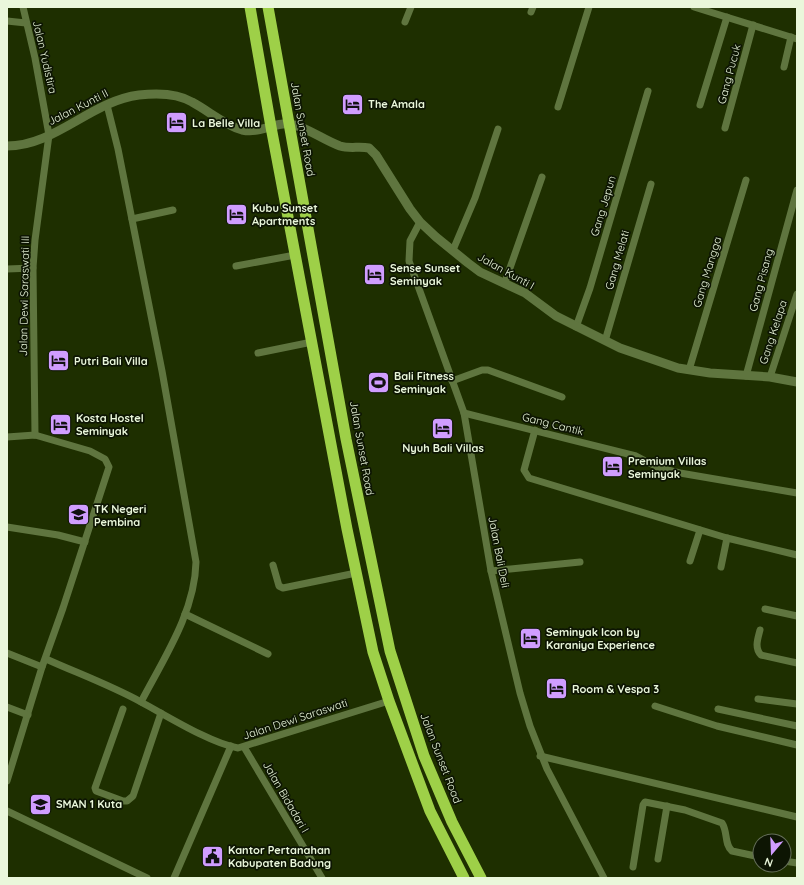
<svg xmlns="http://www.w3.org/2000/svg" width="804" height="885" viewBox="0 0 804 885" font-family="Quicksand,sans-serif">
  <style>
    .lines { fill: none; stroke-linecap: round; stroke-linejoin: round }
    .minor { stroke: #5f753f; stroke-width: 7 }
    .tertiary { stroke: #5f753f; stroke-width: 9 }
    .trunk { stroke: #9ed048; stroke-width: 11 }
    .labels { text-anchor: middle; stroke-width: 3.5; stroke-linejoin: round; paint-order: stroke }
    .street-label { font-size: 11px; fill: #eaf7db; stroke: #0d1503 }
    .poi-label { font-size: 11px; font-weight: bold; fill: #eaf7db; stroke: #0d1503; text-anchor: start }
  </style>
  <rect width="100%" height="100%" fill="#1e2f00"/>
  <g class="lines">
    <g class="minor">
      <polyline points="23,7 35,58 49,135 35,240 33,268 35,435"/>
      <polyline points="694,7 797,39"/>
      <polyline points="531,12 533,7"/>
      <polyline points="7,21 26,23"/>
      <polyline points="405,22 411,7"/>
      <polyline points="784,67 791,37"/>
      <path d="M 107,105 L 118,149 L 162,371 L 196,562 C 195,612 164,658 141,702"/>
      <polyline points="700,105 727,17"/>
      <polyline points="558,107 589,7"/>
      <polyline points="725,128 753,25"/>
      <polyline points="132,219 173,210"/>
      <polyline points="420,222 410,241 409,261 464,413 491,571 520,693 530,726 547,769 604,878"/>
      <polyline points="453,250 475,198 498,129"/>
      <polyline points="236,266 295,255"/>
      <polyline points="7,269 33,268"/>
      <polyline points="505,282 542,177"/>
      <polyline points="576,327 590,288 648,91"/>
      <polyline points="605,341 651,184"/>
      <polyline points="258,353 312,342"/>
      <polyline points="689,370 746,180"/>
      <polyline points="746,376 797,190"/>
      <polyline points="770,377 797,294"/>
      <polyline points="452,381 482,370 488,370 562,397"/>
      <polyline points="464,413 636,456 659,468 680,473 797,493"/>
      <polyline points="535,430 524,470 529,478 727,538 797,555"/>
      <polyline points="7,437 35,435 90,451 105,459 109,467 63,608 42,667 7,781"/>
      <polyline points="7,527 58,535 85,542"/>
      <polyline points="690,561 700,530"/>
      <polyline points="273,565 279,586 283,588 356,573"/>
      <polyline points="721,567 727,538"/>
      <polyline points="491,571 580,562"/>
      <polyline points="765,609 797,616"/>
      <polyline points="185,614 268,654"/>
      <path d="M 760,630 C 758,638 754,648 761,655 L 797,663"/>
      <polyline points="7,653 42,667"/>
      <path d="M 46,659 C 77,673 110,685 141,702 C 167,716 210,743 238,748 L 389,701"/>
      <polyline points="758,699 797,704"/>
      <polyline points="655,706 717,726 797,745"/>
      <polyline points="7,707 28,715"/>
      <polyline points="123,709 95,788 96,791 123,801 127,801 133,796 161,713"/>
      <polyline points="718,709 797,726"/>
      <polyline points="244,747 322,878"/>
      <polyline points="540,756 797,817"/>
      <polyline points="7,811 147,878"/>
      <polyline points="658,859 667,806"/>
      <polyline points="784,861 797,863"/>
      <path d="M 633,867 L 643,805 L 645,802 L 685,810 L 722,823 C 728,832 724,844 732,851 L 760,857"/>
      <polyline points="174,878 231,746"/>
    </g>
    <path class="tertiary" d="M 7,146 C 55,146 91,101 139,95 C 156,93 177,93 192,102 C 209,111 224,125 242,130 C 262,134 276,121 290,124 C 307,127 323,140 340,146 C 350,149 359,146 369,148 L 376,155 L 410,209 L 420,222 L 436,237 L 468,263 L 480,272 L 525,293 L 556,316 L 620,348 L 678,368 L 710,373 L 770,377 L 797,382"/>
    <g class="trunk">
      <polyline points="250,7 271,127 347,529 373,652 389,701 430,811 464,878"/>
      <polyline points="268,7 346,439 390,651 424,756 452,822 481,878"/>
    </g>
  </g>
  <defs>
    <symbol id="hotel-square" viewBox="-11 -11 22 22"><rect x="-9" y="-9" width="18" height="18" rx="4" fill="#d09dff" stroke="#0d1503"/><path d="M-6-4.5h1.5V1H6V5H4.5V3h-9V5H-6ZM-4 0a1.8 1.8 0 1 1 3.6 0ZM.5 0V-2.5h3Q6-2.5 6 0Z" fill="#111"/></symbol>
    <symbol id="stadium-square" viewBox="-11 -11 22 22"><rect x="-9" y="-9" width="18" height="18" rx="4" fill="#d09dff" stroke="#0d1503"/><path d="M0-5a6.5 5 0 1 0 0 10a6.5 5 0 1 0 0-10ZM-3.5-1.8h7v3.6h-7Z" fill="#111"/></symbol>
    <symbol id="school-square" viewBox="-11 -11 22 22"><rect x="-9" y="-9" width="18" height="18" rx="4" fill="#d09dff" stroke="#0d1503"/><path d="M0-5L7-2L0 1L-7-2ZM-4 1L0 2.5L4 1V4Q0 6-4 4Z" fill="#111"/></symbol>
    <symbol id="civic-square" viewBox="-11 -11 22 22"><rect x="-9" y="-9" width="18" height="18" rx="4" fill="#d09dff" stroke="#0d1503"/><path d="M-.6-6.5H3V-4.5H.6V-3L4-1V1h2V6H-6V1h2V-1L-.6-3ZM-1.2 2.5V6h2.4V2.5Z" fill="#111"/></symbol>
  </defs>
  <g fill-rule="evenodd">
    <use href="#hotel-square" x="340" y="92" width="25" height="25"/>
    <use href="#hotel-square" x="164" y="110" width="25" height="25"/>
    <use href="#hotel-square" x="224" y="202" width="25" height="25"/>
    <use href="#hotel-square" x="362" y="262" width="25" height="25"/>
    <use href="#hotel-square" x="46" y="348" width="25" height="25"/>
    <use href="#stadium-square" x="366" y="370" width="25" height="25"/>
    <use href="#hotel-square" x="48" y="412" width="25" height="25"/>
    <use href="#hotel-square" x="430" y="416" width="25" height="25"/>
    <use href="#hotel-square" x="600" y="454" width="25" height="25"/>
    <use href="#school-square" x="66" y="502" width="25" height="25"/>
    <use href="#hotel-square" x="518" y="626" width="25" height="25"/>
    <use href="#hotel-square" x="544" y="676" width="25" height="25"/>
    <use href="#school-square" x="28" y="792" width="25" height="25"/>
    <use href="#civic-square" x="200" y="844" width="25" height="25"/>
  </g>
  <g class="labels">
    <g class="street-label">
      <text transform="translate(45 57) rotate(77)" y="4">Jalan Yudistira</text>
      <text transform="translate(729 74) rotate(-75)" y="4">Gang Pucuk</text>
      <text transform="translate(78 107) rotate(-27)" y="4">Jalan Kunti II</text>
      <text transform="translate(303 129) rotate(80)" y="4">Jalan Sunset Road</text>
      <text transform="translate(603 206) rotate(-73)" y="4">Gang Jepun</text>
      <text transform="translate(617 260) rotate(-74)" y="4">Gang Melati</text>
      <text transform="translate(506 271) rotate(29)" y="4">Jalan Kunti I</text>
      <text transform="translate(707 272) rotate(-73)" y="4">Gang Mangga</text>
      <text transform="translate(761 280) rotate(-75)" y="4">Gang Pisang</text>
      <text transform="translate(24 296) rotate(-89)" y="4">Jalan Dewi Saraswati III</text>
      <text transform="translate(773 332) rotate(-72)" y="4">Gang Kelapa</text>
      <text transform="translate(553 424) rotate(14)" y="4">Gang Cantik</text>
      <text transform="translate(362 448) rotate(80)" y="4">Jalan Sunset Road</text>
      <text transform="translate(499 552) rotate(79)" y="4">Jalan Bali Deli</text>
      <text transform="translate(295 719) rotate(-18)" y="4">Jalan Dewi Saraswati</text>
      <text transform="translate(441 758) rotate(69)" y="4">Jalan Sunset Road</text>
      <text transform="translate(286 797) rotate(60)" y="4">Jalan Bidadari I</text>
    </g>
    <g class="poi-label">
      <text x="368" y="108">The Amala</text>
      <text x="192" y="127">La Belle Villa</text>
      <text x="252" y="212">Kubu Sunset<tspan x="252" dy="13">Apartments</tspan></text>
      <text x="390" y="272">Sense Sunset<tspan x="390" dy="13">Seminyak</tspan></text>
      <text x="74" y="365">Putri Bali Villa</text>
      <text x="394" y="380">Bali Fitness<tspan x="394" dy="13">Seminyak</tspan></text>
      <text x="76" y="422">Kosta Hostel<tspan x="76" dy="13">Seminyak</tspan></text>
      <text x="443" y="452" text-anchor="middle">Nyuh Bali Villas</text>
      <text x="628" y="465">Premium Villas<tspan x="628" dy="13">Seminyak</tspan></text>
      <text x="94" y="513">TK Negeri<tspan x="94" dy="13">Pembina</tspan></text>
      <text x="546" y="636">Seminyak Icon by<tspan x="546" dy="13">Karaniya Experience</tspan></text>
      <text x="572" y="693">Room &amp; Vespa 3</text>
      <text x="56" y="808">SMAN 1 Kuta</text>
      <text x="228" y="854">Kantor Pertanahan<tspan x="228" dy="13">Kabupaten Badung</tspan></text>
    </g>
  </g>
  <rect width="804" height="885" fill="none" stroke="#eaf7db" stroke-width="16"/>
  <g transform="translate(772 853) rotate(199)"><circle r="19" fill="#0d1503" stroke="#656f59"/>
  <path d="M0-3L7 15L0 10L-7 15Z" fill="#d09dff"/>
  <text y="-6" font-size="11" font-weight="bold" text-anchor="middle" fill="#eaf7db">N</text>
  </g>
</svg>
